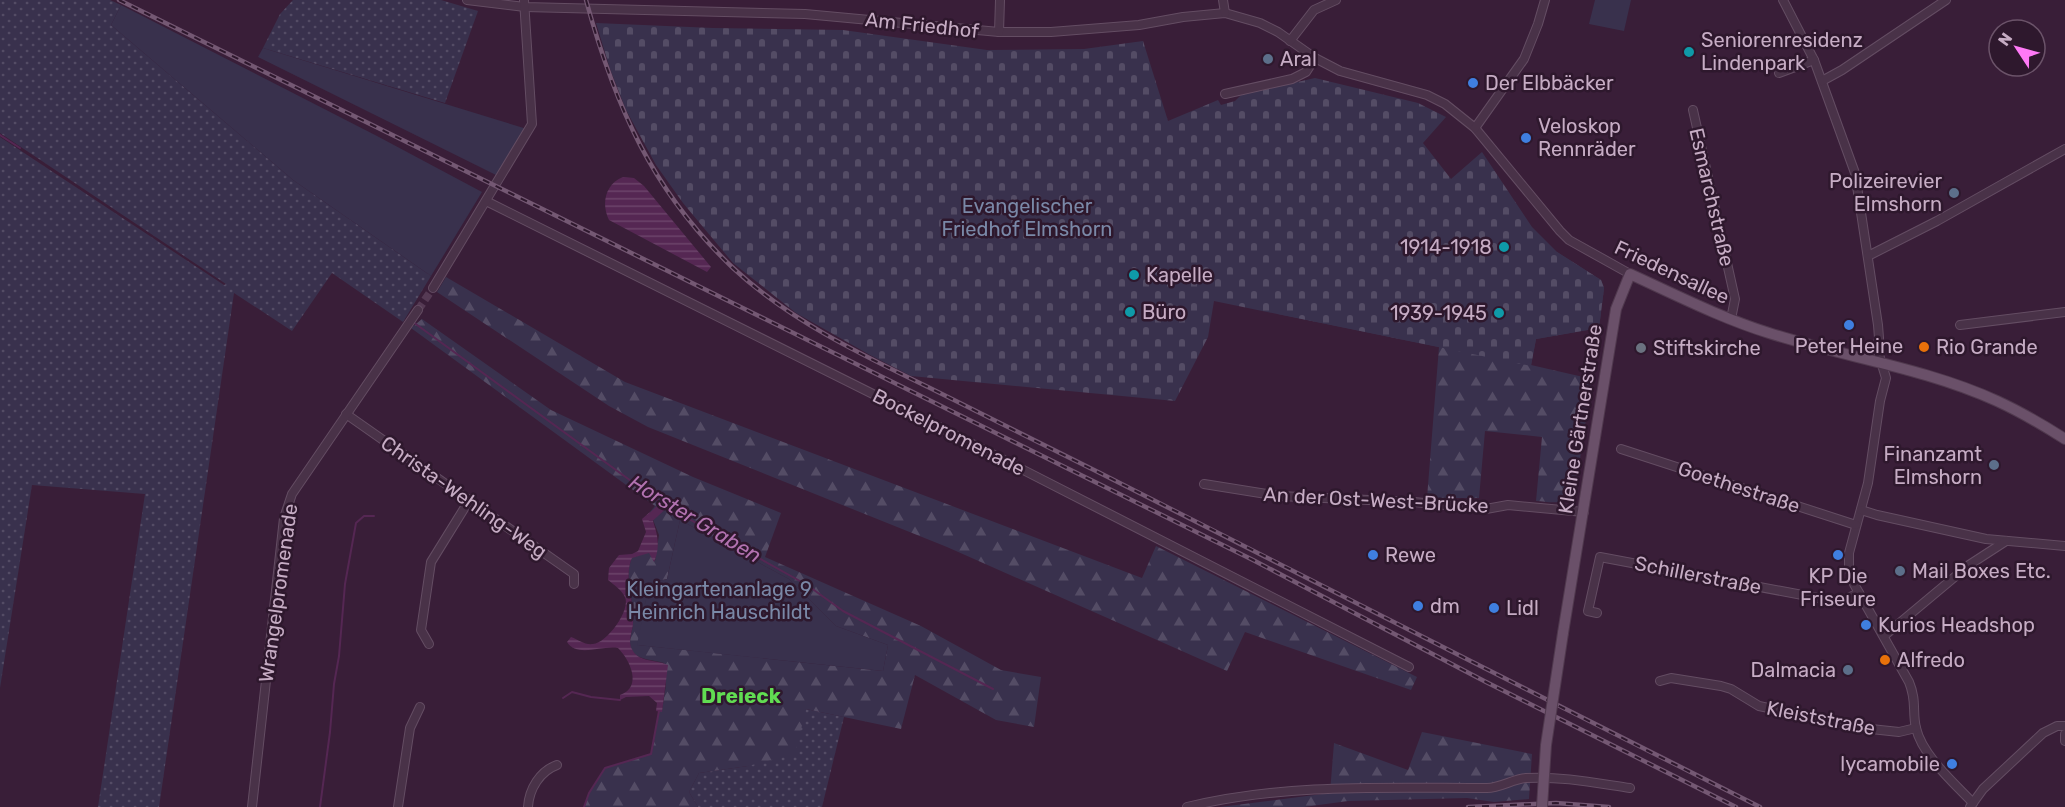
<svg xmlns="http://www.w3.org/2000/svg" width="2065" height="807" viewBox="0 0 2065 807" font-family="Rubik,sans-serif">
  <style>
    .grass { fill: url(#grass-dots) }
    .forest { fill: url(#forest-firs); fill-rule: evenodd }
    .cemetery { fill: url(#cemetery-stones) }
    .green { fill: #39314d }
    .water { fill: url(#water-rules) }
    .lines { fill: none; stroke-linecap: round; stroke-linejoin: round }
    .stream { stroke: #552753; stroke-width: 2 }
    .canal { stroke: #552753; stroke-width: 8 }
    .minor-tunnel { stroke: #553a54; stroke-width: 8; stroke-dasharray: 8 4; stroke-linecap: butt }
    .minor-casing { stroke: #644d63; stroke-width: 10 }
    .major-casing { stroke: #50394e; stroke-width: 12 }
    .minor { stroke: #493248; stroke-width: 8 }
    .major { stroke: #6a5069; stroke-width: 10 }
    .rail-casing { stroke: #745873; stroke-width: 4.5 }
    .rail { stroke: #2e182d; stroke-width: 2; stroke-dasharray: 7; stroke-linecap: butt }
    .major-bridge-casing { stroke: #50394e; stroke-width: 12; stroke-linecap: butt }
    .major-bridge { stroke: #6a5069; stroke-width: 10 }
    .culture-dot { fill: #0f9aa8; stroke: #2e182d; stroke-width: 2 }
    .service-dot { fill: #5c6f8a; stroke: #2e182d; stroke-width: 2 }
    .shop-dot { fill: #3f7fe0; stroke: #2e182d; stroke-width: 2 }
    .food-dot { fill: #e8710a; stroke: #2e182d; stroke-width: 2 }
    .worship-dot { fill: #6b7280; stroke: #2e182d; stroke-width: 2 }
    .labels { text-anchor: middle; stroke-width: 5; stroke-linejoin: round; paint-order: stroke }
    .street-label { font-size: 20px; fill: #c6acc4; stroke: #2e182d }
    .poi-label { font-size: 20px; fill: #c6acc4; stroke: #2e182d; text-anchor: start }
    .park-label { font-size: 20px; fill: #7a88a7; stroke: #2e182d }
    .water-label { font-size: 21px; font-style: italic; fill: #b272b0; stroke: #2e182d }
    .neighbourhood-label { font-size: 21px; font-weight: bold; fill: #61dc52; stroke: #2e182d }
  </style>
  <defs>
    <pattern id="grass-dots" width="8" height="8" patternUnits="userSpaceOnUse" patternTransform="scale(1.5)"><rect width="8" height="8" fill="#39314d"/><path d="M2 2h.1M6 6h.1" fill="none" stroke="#544c65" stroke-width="1.8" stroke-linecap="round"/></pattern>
    <pattern id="forest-firs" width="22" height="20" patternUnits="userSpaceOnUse" patternTransform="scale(1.5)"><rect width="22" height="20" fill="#39314d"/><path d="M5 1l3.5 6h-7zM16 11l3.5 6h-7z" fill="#544c65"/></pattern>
    <pattern id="cemetery-stones" width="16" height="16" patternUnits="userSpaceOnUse" patternTransform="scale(1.5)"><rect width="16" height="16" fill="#39314d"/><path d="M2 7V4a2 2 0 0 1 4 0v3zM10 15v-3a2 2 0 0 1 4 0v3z" fill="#544c65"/></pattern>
    <pattern id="water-rules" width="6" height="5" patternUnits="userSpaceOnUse" patternTransform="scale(1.5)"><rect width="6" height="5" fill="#552753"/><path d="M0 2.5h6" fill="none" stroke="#6c446a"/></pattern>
  </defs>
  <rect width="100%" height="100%" fill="#391e38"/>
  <g class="grass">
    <polygon points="0,0 110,0 121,5 111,25 293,180 431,276 403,322 332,273 292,331 234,293 159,807 98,807 145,494 32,485 0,688 0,137 224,285 226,284 0,133"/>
    <polygon points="293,0 441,0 478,11 445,103 263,48 280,14"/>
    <polygon points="806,709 844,717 822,807 698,807 689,792 699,773 748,766"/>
  </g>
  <g class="forest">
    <path d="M 1557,252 L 1601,280 L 1604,288 L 1599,328 L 1536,339 L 1531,365 L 1592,379 L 1575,492 C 1566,506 1550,502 1536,501 L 1542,437 L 1485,431 L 1479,498 L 1427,498 L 1439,347 L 1278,314 Z"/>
    <polygon points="446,277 625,382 1142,578 1156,546 1417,677 1411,690 1245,632 1227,671 947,547 648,427 609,406 437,292"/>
    <path d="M 422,319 L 551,410 L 693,477 L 781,513 L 765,557 L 921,626 L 1001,670 L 1041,677 L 1034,727 L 996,720 L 915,675 L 901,729 L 806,709 L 795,754 L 748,766 L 699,773 L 689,792 L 698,807 L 584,807 L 589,793 L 605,768 L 651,754 L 659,711 L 662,711 L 666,685 L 664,663 C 655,660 639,660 633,652 C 627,643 632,634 633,624 C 635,602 623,578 632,558 L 649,552 L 655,561 L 659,535 L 650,512 L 655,506 L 411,328 ZM 680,520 L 789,579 L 836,626 L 888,645 L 883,671 L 638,645 L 649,583 L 667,579 Z"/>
    <polygon points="1422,732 1532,754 1529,799 1494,802 1467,798 1348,801 1304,807 1220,807 1330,793 1334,743 1408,770"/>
  </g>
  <polygon class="cemetery" points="596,23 713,28 843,30 987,50 1084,49 1143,41 1168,121 1218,100 1221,105 1235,101 1241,95 1315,78 1418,103 1446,117 1423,143 1451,179 1482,152 1532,227 1557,252 1601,280 1604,288 1599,328 1536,339 1531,366 1214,301 1208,337 1175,401 911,376 870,355 796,313 733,263 683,203 656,165 626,110 610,69"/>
  <g class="green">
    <polygon points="1595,0 1631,0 1624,31 1589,24"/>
    <polygon points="121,5 377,136 482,192 431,276 293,180 111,25"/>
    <polygon points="263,48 527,129 496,175 258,57"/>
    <polygon points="680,520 789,579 836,626 888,645 883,671 637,645 649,583 667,579"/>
  </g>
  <g class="water">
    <path d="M 623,177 L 634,178 L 644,186 L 711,267 L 707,272 L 609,220 C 601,204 605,184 623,177 Z"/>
    <path d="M 650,512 C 656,530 662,544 654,562 L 649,553 L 632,558 C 623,578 635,602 633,624 C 632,633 627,642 633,651 C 639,662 658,660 668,665 L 662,712 L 656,711 L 657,703 L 649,696 L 626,697 L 620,700 L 620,695 C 643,687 630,660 618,648 C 602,645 577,658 567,642 L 571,637 C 579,640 584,645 593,644 C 607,643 631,610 625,597 C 621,589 614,585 608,580 L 609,568 L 619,555 L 632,554 L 638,551 L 646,532 L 642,519 Z"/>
  </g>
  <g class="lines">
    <g class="stream">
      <polyline points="0,135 20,148"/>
      <polyline points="413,322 664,505 807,585 843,611 993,689"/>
      <polyline points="563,698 572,692 591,697 620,700"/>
      <polyline points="320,807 330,732 334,684 339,656 345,584 356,523 364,516 374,516"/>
      <polyline points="584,807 589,793 605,768 651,754 659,711"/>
    </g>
    <polyline class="canal" points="651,517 664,505"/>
    <polyline class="minor-tunnel" points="418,310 433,288"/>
    <defs>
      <g id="minor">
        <polyline points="467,0 525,7 805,14 999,32 1051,32 1139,25 1183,17 1225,13 1260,23 1278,32 1315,58 1340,71 1427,95 1445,104 1475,128 1560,231 1569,240 1630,274"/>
        <polyline points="1223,0 1225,13"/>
        <path d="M 1783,0 L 1814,60 L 1855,173 L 1878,325 L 1879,338 L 1877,348 L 1886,378 L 1880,401 L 1868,483 L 1849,553 L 1849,567 L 1854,584 L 1909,682 C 1917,701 1912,711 1916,728 C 1922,755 1954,783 1973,803"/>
        <polyline points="999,32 1000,0"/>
        <polyline points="1290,41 1314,10 1336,0"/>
        <polyline points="1779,73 1814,60"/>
        <polyline points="1822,81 1842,70 1946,0"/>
        <polyline points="1225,94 1292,79 1306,72 1315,58"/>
        <polyline points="1693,110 1735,299 1731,319"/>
        <polyline points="1475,128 1524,59 1538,24 1545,0"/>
        <polyline points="486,201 947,431 1409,667"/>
        <polyline points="1868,256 1937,221 2065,149"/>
        <polyline points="433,288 532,124 524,0"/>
        <polyline points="1960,325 2065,312"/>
        <polyline points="346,414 574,574 574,584"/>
        <polyline points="1621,449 1856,525"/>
        <polyline points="1204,484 1279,496 1414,502 1486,509 1508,505 1584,512"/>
        <polyline points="1861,510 1877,515 1986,539 2065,546"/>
        <polyline points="1597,613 1588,611 1600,557 1829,600 1843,600 1859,593"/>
        <polyline points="1884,636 1969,565 2006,541"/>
        <polyline points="429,644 421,630 431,562 470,499"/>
        <polyline points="1660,681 1671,678 1721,686 1731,689 1759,706 1871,729 1899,732 1916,728"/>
        <polyline points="2065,734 2065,741"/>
        <polyline points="252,807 284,518 292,494 418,310"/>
        <polyline points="398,807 410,728 420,707"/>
        <path d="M 528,807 C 529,789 540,771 557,765"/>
        <path d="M 1187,807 C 1285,783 1387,788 1487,788 C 1500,788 1513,779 1526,778 C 1561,776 1596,783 1630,788"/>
        <polyline points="1970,807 1983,789 2043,733 2057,726 2065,726"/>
      </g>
      <path id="major" d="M 1563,633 L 1616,309 L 1630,274 C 1676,295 1721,318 1769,333 C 1844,357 1925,368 1997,401 C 2021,412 2043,425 2065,439"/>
    </defs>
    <use href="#minor" class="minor-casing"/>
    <use href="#major" class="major-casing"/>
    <use href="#minor" class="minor"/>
    <use href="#major" class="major"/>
    <defs>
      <g id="rail">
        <polyline points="119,0 1253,560 1486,682 1736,807"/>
        <path d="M 586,0 C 615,106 652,191 733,268 C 789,320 860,354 928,387 C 986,416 1043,445 1100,473 C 1321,584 1539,697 1760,807"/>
        <polyline points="1468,807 1556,803 1609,807"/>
      </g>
    </defs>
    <use href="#rail" class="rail-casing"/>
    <use href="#rail" class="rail"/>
    <defs>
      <polyline id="major-bridge" points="1542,807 1546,745 1563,633"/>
    </defs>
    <use href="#major-bridge" class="major-bridge-casing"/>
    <use href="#major-bridge" class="major-bridge"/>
  </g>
  <g class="culture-dot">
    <circle cx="1689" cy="52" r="6"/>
    <circle cx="1504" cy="247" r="6"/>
    <circle cx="1134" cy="275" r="6"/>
    <circle cx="1130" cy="312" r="6"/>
    <circle cx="1499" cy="313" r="6"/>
  </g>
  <g class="service-dot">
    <circle cx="1268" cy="59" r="6"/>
    <circle cx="1954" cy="193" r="6"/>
    <circle cx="1994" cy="465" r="6"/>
    <circle cx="1900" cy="571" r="6"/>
    <circle cx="1848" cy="670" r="6"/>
  </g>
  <g class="shop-dot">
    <circle cx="1473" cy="83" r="6"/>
    <circle cx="1526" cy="138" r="6"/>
    <circle cx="1849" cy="325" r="6"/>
    <circle cx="1373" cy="555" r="6"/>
    <circle cx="1838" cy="555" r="6"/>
    <circle cx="1418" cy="606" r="6"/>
    <circle cx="1494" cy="608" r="6"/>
    <circle cx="1866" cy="625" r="6"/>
    <circle cx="1952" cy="764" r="6"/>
  </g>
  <g class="food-dot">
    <circle cx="1924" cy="347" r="6"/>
    <circle cx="1885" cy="660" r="6"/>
  </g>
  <circle class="worship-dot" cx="1641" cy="348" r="6"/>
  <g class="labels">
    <g class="street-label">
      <text transform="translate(922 25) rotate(6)" y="7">Am Friedhof</text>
      <text transform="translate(1712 197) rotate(77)" y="7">Esmarchstraße</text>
      <text transform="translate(1672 272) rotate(25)" y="7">Friedensallee</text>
      <text transform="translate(1580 419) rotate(-81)" y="7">Kleine Gärtnerstraße</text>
      <text transform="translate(949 432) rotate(27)" y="7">Bockelpromenade</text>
      <text transform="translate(1739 487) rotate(18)" y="7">Goethestraße</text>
      <text transform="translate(464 497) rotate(35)" y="7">Christa-Wehling-Weg</text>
      <text transform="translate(1376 500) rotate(3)" y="7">An der Ost-West-Brücke</text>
      <text transform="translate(1698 575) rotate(11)" y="7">Schillerstraße</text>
      <text transform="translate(278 593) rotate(-82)" y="7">Wrangelpromenade</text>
      <text transform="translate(1821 718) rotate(11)" y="7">Kleiststraße</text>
    </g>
    <g class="poi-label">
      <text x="1701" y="47">Seniorenresidenz<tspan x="1701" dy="23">Lindenpark</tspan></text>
      <text x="1280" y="66">Aral</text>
      <text x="1485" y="90">Der Elbbäcker</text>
      <text x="1538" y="133">Veloskop<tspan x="1538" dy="23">Rennräder</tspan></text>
      <text x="1942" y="188" text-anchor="end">Polizeirevier<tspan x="1942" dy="23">Elmshorn</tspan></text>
      <text x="1492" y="254" text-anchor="end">1914-1918</text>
      <text x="1146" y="282">Kapelle</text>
      <text x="1142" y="319">Büro</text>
      <text x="1487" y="320" text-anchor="end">1939-1945</text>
      <text x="1849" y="353" text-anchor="middle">Peter Heine</text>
      <text x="1936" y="354">Rio Grande</text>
      <text x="1653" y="355">Stiftskirche</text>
      <text x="1982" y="461" text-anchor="end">Finanzamt<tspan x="1982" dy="23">Elmshorn</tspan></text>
      <text x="1385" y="562">Rewe</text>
      <text x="1912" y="578">Mail Boxes Etc.</text>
      <text x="1838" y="583" text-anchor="middle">KP Die<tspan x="1838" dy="23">Friseure</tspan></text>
      <text x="1430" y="613">dm</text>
      <text x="1506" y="615">Lidl</text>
      <text x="1878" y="632">Kurios Headshop</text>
      <text x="1897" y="667">Alfredo</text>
      <text x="1836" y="677" text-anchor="end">Dalmacia</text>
      <text x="1940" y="771" text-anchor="end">lycamobile</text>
    </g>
    <g class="park-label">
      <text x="1027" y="213">Evangelischer<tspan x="1027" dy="23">Friedhof Elmshorn</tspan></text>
      <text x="719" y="596">Kleingartenanlage 9<tspan x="719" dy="23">Heinrich Hauschildt</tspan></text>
    </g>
    <g class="water-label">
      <text transform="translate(695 519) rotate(31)" y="7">Horster Graben</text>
    </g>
    <g class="neighbourhood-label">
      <text x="741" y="703">Dreieck</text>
    </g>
  </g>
  <g transform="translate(2017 48) rotate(306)"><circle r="28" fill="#2e182d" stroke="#6b5369" stroke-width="1.5"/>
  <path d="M0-4.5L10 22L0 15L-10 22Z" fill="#ff79f6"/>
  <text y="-9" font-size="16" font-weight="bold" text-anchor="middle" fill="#c6acc4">N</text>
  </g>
</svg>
